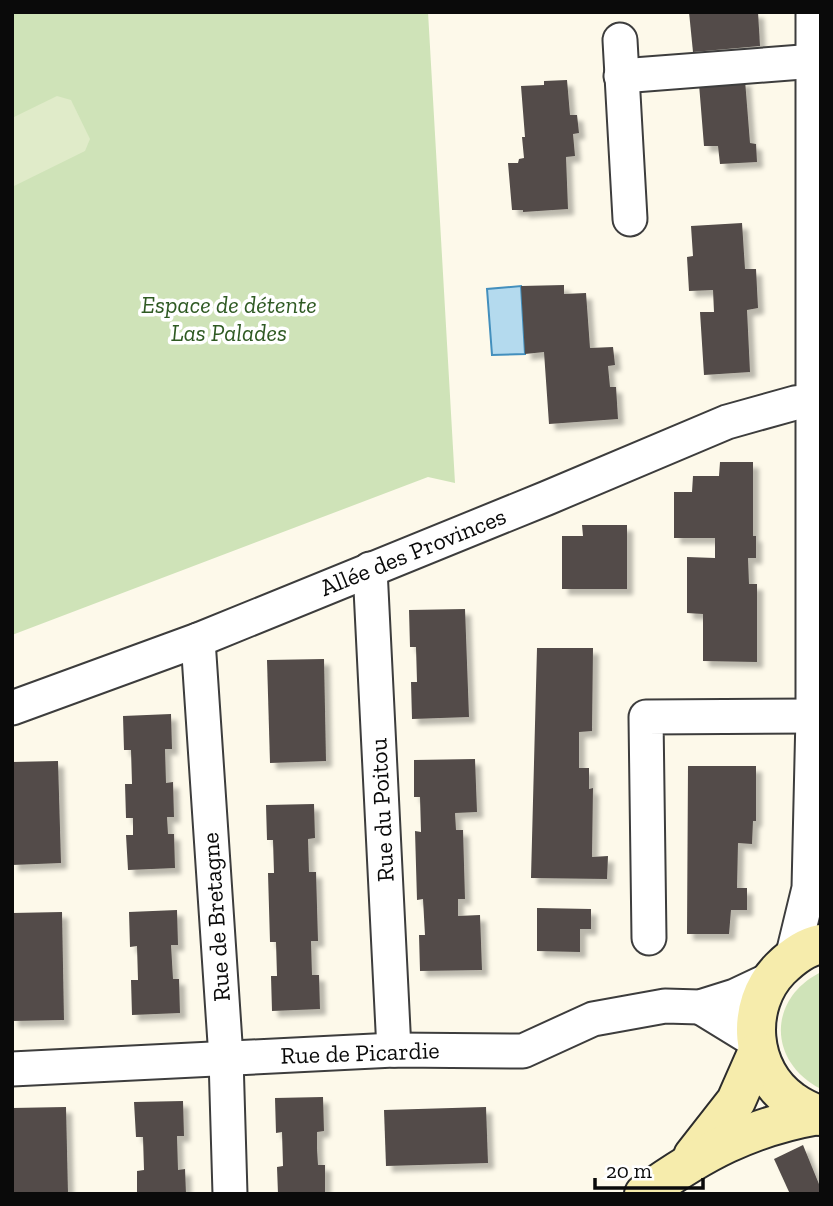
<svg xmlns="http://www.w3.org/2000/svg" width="833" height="1206" viewBox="0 0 833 1206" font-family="'Zilla Slab',serif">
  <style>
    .green { fill: #cfe3b8 }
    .pitch { fill: #e0ebc9 }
    .water { fill: #b4daee; stroke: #438fbd; stroke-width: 2 }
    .building { fill: #524b48; filter: url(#shadow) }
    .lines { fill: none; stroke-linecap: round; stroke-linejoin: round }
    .minor-casing { stroke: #3d3d3d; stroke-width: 37 }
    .secondary-casing { stroke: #2c2c2c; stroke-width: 42 }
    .minor { stroke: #fff; stroke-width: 33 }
    .secondary { stroke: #f6ecac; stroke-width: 38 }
    .labels { text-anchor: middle; stroke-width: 7; stroke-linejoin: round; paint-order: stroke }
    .park-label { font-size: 24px; font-style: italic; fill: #2f5a23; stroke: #fff }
    .street-label { font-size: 24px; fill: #0a0a0a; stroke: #fff }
  </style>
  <defs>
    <filter id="shadow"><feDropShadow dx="6" dy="6" stdDeviation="2" flood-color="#0004"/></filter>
  </defs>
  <rect width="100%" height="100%" fill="#fdf9ea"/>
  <g class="green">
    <polygon points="12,12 428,12 455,483 428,477 12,635"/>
    <path d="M 821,972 L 821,1089 C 768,1062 767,999 821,972 Z"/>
  </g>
  <polygon class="pitch" points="57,96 71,100 90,139 85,151 12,187 12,118"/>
  <polygon class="water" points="521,286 525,354 492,355 487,289"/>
  <g class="building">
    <polygon points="689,12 758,12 760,46 693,52"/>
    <polygon points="567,80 570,115 577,115 579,133 573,134 575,156 566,157 568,209 523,212 523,210 512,210 508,163 518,163 519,159 524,158 522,137 525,137 521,86 544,85 544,81"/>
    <polygon points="745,80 750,143 756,144 757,162 720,164 718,146 704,146 699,84"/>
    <polygon points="742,223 745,269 756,269 758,308 747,310 750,372 704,375 700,312 714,312 713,290 689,291 687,257 693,256 691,226"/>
    <polygon points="564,285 564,294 586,293 590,348 613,347 615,365 608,366 610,387 616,387 618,419 549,424 544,352 525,354 521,286"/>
    <polygon points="720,462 753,462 753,536 756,536 756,558 748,558 749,584 757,584 757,662 703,661 703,614 687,613 687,557 715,558 715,538 674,538 674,492 692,492 693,476 719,476"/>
    <polygon points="582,525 627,525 627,589 562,589 562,536 583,536"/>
    <polygon points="465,609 469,717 412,719 411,682 417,682 416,647 410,647 409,610"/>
    <polygon points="537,648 593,648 592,731 579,732 579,768 589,768 589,789 593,788 592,857 608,856 607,879 531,878"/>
    <polygon points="324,659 326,761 270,763 267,660"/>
    <polygon points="171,714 172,749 165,749 166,783 173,782 174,817 167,817 168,834 174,834 175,868 128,870 126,835 133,835 133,818 126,818 125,784 132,784 131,750 124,750 123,716"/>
    <polygon points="475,759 477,812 455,813 456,830 463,830 465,899 458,899 458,916 480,915 482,970 420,971 419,935 425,935 423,899 417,900 415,831 421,832 420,797 414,797 414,760"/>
    <polygon points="58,761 61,863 12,865 12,762"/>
    <polygon points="688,766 756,766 756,821 753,821 752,844 738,843 737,888 747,888 747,910 731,910 729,934 687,934"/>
    <polygon points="314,804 315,838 308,839 309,872 316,872 318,941 311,941 312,975 319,975 320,1009 272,1011 271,976 277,976 276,942 270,942 268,873 274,873 273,840 267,840 266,805"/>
    <polygon points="537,908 591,909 591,929 580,929 580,952 537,951"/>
    <polygon points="177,910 178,945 171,945 173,979 179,979 180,1013 132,1015 131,980 138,980 137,946 130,947 129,912"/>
    <polygon points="62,912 64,1020 12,1021 12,913"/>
    <polygon points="323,1097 324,1131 317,1132 317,1149 318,1165 325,1165 325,1194 278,1194 277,1167 283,1166 282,1132 276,1133 275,1098"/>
    <polygon points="183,1101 184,1136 177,1136 178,1170 185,1169 186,1194 137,1194 137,1171 144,1170 143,1137 136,1137 134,1102"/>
    <polygon points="66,1107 68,1194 12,1194 12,1108"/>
    <polygon points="486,1107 488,1163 386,1166 384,1110"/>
    <polygon points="803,1145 821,1189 821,1194 790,1194 774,1159"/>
  </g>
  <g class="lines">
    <defs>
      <g id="minor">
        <polyline points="620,40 630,219"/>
        <polyline points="621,76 815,61"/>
        <polyline points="370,569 394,1050"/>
        <polyline points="198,640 226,1058 230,1194"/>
        <polyline points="12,708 198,640 547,498 727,422 795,403 813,401"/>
        <polyline points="649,938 646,717 813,716"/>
        <polyline points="792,958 809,888 813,716 813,12"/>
        <polyline points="700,1007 757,1042"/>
        <polyline points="12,1069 394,1050 523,1051 593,1019 665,1006 700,1007 735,996 771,979"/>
      </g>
      <g id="secondary">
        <path d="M 821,944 C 805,947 791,958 780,969 C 744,1006 749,1071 792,1101 C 800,1107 811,1112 821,1116"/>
        <polyline points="693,1156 736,1101 758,1051"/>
        <path d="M 644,1194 C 701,1153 749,1127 818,1115"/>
      </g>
    </defs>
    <use href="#minor" class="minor-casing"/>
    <use href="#secondary" class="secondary-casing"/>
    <use href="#minor" class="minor"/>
    <use href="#secondary" class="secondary"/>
  </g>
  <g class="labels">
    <g class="park-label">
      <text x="229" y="313">Espace de détente<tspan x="229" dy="28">Las Palades</tspan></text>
    </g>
    <g class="street-label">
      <text transform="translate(413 552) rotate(-22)" y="8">Allée des Provinces</text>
      <text transform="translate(382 810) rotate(-93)" y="8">Rue du Poitou</text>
      <text transform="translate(216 917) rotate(-94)" y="8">Rue de Bretagne</text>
      <text transform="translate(360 1053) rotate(-2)" y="8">Rue de Picardie</text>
    </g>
  </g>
  <rect width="833" height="1206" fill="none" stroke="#0a0a0a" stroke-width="28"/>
  <path d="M595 1178v10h108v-10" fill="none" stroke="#0a0a0a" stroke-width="3.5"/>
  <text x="606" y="1178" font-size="21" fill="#0a0a0a" stroke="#ffffff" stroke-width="5" paint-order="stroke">20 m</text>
</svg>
